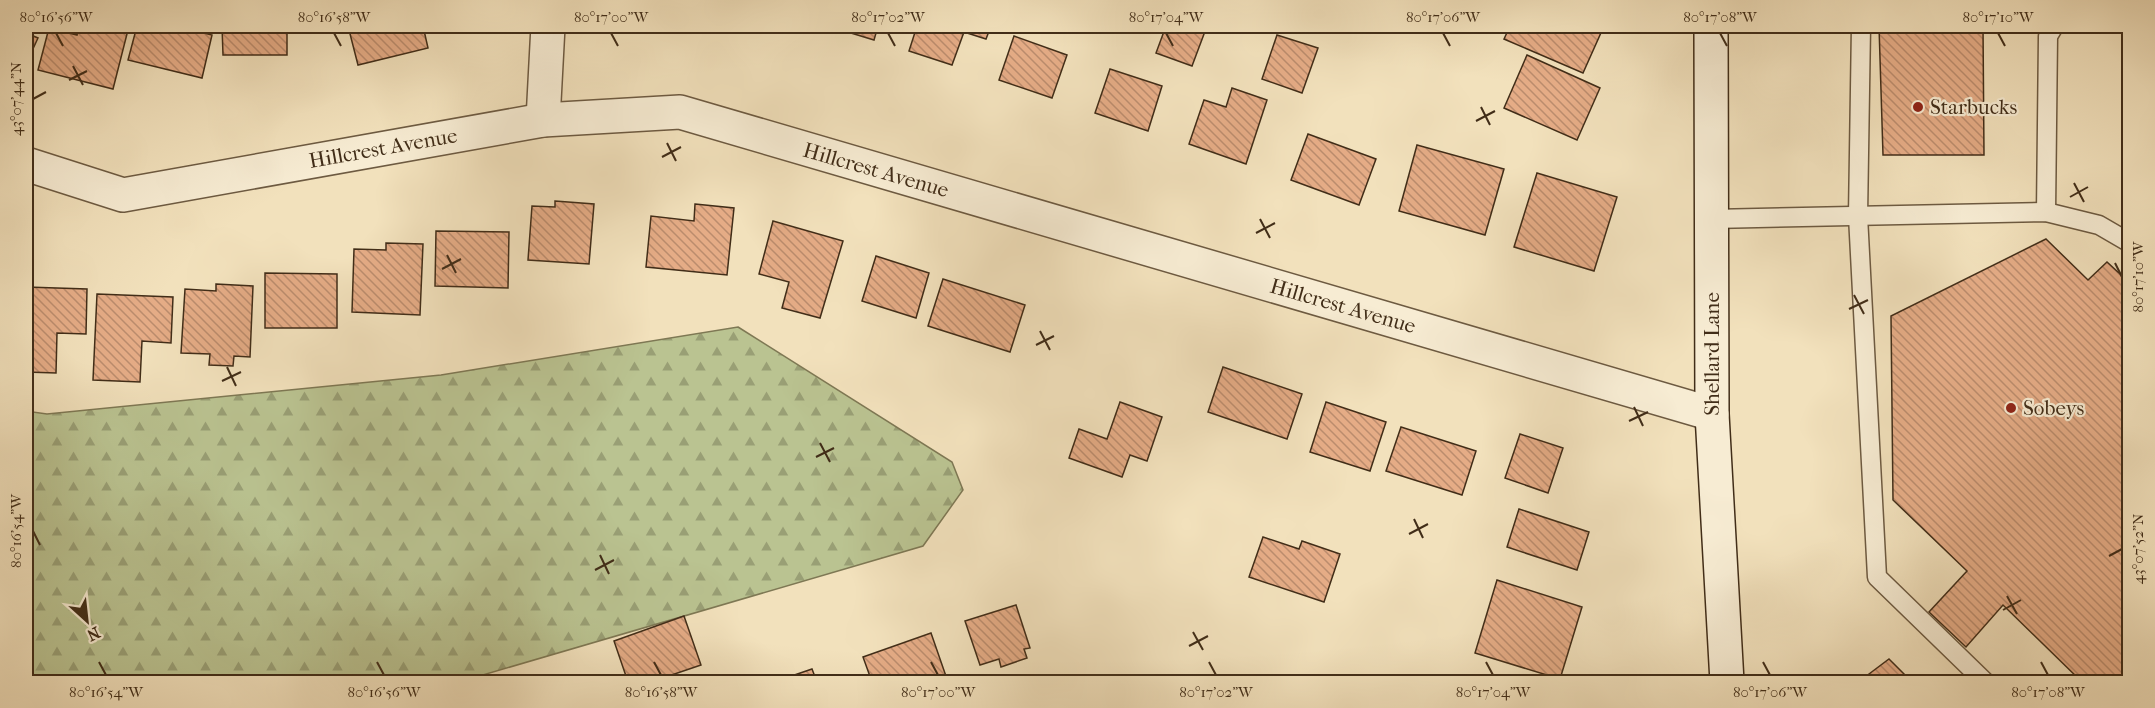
<svg xmlns="http://www.w3.org/2000/svg" width="2155" height="708" viewBox="0 0 2155 708" font-family="'IM FELL French Canon',serif">
  <style>
    .forest { fill: url(#forest-firs); stroke: #7e7854; stroke-width: 1.5 }
    .building { fill: url(#building-back-hatch); stroke: #412d18; stroke-width: 1.5 }
    .lines { fill: none; stroke-linecap: round; stroke-linejoin: round }
    .service-casing { stroke: #6d5a41; stroke-width: 21 }
    .minor-casing { stroke: #6d5a41; stroke-width: 36 }
    .secondary-casing { stroke: #412d18; stroke-width: 36 }
    .service { stroke: #f7ecd3; stroke-width: 18 }
    .minor { stroke: #f7ecd3; stroke-width: 33 }
    .secondary { stroke: #f7ecd3; stroke-width: 33 }
    .ticks { fill: none; stroke: #412d18; stroke-width: 2 }
    .poi-dot { fill: #8f2418; stroke: #f7ecd3; stroke-width: 2 }
    .labels { text-anchor: middle; stroke-width: 4.5; stroke-linejoin: round; paint-order: stroke }
    .poi-label { font-size: 21px; fill: #412d18; stroke: #f7ecd3; text-anchor: start }
    .street-label { font-size: 21px; fill: #412d18; stroke: #f7ecd3 }
    .neatline { fill: none; stroke: #412d18; stroke-width: 2 }
    .ticks-label { font-size: 15px; text-anchor: middle; fill: #412d18 }
  </style>
  <defs>
    <pattern id="forest-firs" width="22" height="20" patternUnits="userSpaceOnUse" patternTransform="scale(1.5)"><rect width="22" height="20" fill="#bac391"/><path d="M5 1l3.5 6h-7zM16 11l3.5 6h-7z" fill="#999f75"/></pattern>
    <pattern id="building-back-hatch" width="6" height="6" patternUnits="userSpaceOnUse" patternTransform="scale(1.5)"><rect width="6" height="6" fill="#e5ac86"/><path d="M-1 5l2 2M0 0l6 6M5-1l2 2" fill="none" stroke="#bb8c6d"/></pattern>
  </defs>
  <rect width="100%" height="100%" fill="#f2e1bc"/>
  <filter id="stains"><feTurbulence type="fractalNoise" baseFrequency=".00333" numOctaves="4"/><feColorMatrix values="0 0 0 0 .2 0 0 0 0 .09 0 0 0 0 .02 0 0 0 .5 -.17"/></filter>
  <radialGradient id="worn" r=".72"><stop offset=".6" stop-color="#630" stop-opacity="0"/><stop offset="1" stop-color="#630" stop-opacity=".3"/></radialGradient>
  <polygon class="forest" points="738,327 952,462 963,490 923,546 459,682 26,682 26,411 47,414 441,375"/>
  <g class="building">
    <polygon points="79,26 129,26 113,89 38,70 49,28 77,35"/>
    <polygon points="137,26 185,26 184,28 212,35 202,78 128,60"/>
    <polygon points="222,26 287,26 287,55 223,55"/>
    <polygon points="348,26 423,26 428,48 358,65"/>
    <polygon points="828,26 878,26 874,40"/>
    <polygon points="917,26 991,26 986,39 964,32 952,65 909,51"/>
    <polygon points="1166,26 1207,26 1192,66 1156,53"/>
    <polygon points="1510,26 1604,26 1583,73 1504,39"/>
    <polygon points="1879,26 1983,26 1984,155 1883,155"/>
    <polygon points="26,33 38,38 26,64"/>
    <polygon points="1277,35 1318,48 1302,93 1262,79"/>
    <polygon points="1014,36 1067,55 1052,98 999,80"/>
    <polygon points="1527,55 1600,88 1577,140 1504,108"/>
    <polygon points="1110,69 1162,86 1148,131 1095,113"/>
    <polygon points="1232,88 1267,100 1246,164 1189,144 1204,100 1226,107"/>
    <polygon points="1308,134 1376,159 1359,205 1291,180"/>
    <polygon points="1417,145 1504,169 1485,235 1399,211"/>
    <polygon points="1537,173 1617,197 1594,271 1514,247"/>
    <polygon points="555,201 594,204 589,264 528,260 532,206 555,207"/>
    <polygon points="695,204 734,208 727,275 646,267 651,216 694,221"/>
    <polygon points="773,221 843,241 820,318 782,308 789,282 759,274"/>
    <polygon points="436,231 509,232 508,288 435,286"/>
    <polygon points="2046,239 2088,280 2107,262 2130,283 2130,682 2082,682 2003,605 1966,647 1929,612 1967,571 1893,500 1891,316"/>
    <polygon points="386,243 423,244 420,315 352,312 354,249 386,250"/>
    <polygon points="876,256 929,273 916,318 862,301"/>
    <polygon points="265,273 337,274 337,328 265,328"/>
    <polygon points="943,279 1025,305 1010,352 928,326"/>
    <polygon points="216,284 253,286 250,357 234,356 233,366 209,365 210,354 181,353 185,289 216,291"/>
    <polygon points="26,287 87,289 86,334 57,333 56,373 26,372"/>
    <polygon points="97,294 173,297 171,343 142,341 140,382 93,380"/>
    <polygon points="1223,367 1302,394 1287,439 1208,412"/>
    <polygon points="1120,402 1162,417 1147,461 1130,455 1122,477 1069,458 1079,429 1107,439"/>
    <polygon points="1326,402 1386,422 1370,471 1310,452"/>
    <polygon points="1401,427 1476,451 1462,495 1386,471"/>
    <polygon points="1520,434 1563,448 1548,493 1505,478"/>
    <polygon points="1519,509 1589,532 1577,570 1507,547"/>
    <polygon points="1263,537 1299,549 1302,541 1340,554 1324,602 1249,577"/>
    <polygon points="1497,580 1582,607 1560,679 1475,653"/>
    <polygon points="1016,605 1030,648 1024,649 1027,658 1001,667 999,659 980,665 965,621"/>
    <polygon points="684,616 701,665 651,682 628,682 614,641"/>
    <polygon points="931,633 948,682 872,682 863,657"/>
    <polygon points="1889,659 1912,682 1870,682 1865,677"/>
    <polygon points="812,669 817,682 774,682"/>
  </g>
  <g class="lines">
    <defs>
      <g id="service">
        <polyline points="1861,26 1858,216 1877,577 1985,682"/>
        <polyline points="2046,212 2048,36 2054,26"/>
        <polyline points="1712,219 2046,212 2099,225 2130,243"/>
      </g>
      <g id="minor">
        <polyline points="543,120 548,26"/>
        <polyline points="26,164 123,195 543,120 680,112 1712,414"/>
      </g>
      <polyline id="secondary" points="1711,26 1712,414 1727,682"/>
    </defs>
    <use href="#service" class="service-casing"/>
    <use href="#minor" class="minor-casing"/>
    <use href="#secondary" class="secondary-casing"/>
    <use href="#service" class="service"/>
    <use href="#minor" class="minor"/>
    <use href="#secondary" class="secondary"/>
  </g>
  <path class="ticks" d="M 56,33 L 63,46M 334,33 L 341,46M 611,33 L 618,46M 888,33 L 895,46M 1166,33 L 1173,46M 1443,33 L 1450,46M 1720,33 L 1727,46M 1998,33 L 2005,46M 73,66 L 83,85M 69,80 L 87,71M 33,99 L 46,92M 1481,107 L 1490,125M 1476,121 L 1495,111M 667,143 L 676,161M 662,157 L 681,147M 2074,183 L 2084,202M 2070,197 L 2088,187M 1260,219 L 1270,238M 1256,233 L 1275,223M 447,255 L 456,273M 2115,263 L 2122,277M 442,269 L 461,259M 1854,295 L 1864,314M 1849,309 L 1868,300M 1040,331 L 1050,350M 1036,345 L 1054,336M 227,367 L 236,386M 222,381 L 241,372M 1634,407 L 1643,426M 1629,421 L 1648,412M 820,443 L 830,462M 816,457 L 834,448M 1414,519 L 1423,538M 33,531 L 40,545M 1409,534 L 1428,524M 600,555 L 609,574M 2109,556 L 2122,549M 595,570 L 614,560M 2007,596 L 2017,614M 2003,610 L 2021,600M 1193,632 L 1203,650M 1189,646 L 1208,636M 99,662 L 106,675M 377,662 L 384,675M 654,662 L 661,675M 931,662 L 938,675M 1209,662 L 1216,675M 1486,662 L 1493,675M 1763,662 L 1770,675M 2041,662 L 2048,675"/>
  <g class="poi-dot">
    <circle cx="1918" cy="107" r="6"/>
    <circle cx="2011" cy="408" r="6"/>
  </g>
  <g class="labels">
    <g class="poi-label">
      <text x="1930" y="114">Starbucks</text>
      <text x="2023" y="415">Sobeys</text>
    </g>
    <g class="street-label">
      <text transform="translate(383 148) rotate(-10)" y="7">Hillcrest Avenue</text>
      <text transform="translate(876 170) rotate(16)" y="7">Hillcrest Avenue</text>
      <text transform="translate(1343 306) rotate(16)" y="7">Hillcrest Avenue</text>
      <text transform="translate(1712 354) rotate(-90)" y="7">Shellard Lane</text>
    </g>
  </g>
  <rect width="2155" height="708" fill="none" stroke="#f2e1bc" stroke-width="66"/>
  <g transform="translate(87 621) rotate(153)" stroke="#f7ecd3" stroke-width="4.5" paint-order="stroke">
  <path d="M0-4.5L10 22L0 15L-10 22Z" fill="#412d18"/>
  <text y="-9" font-size="16" font-weight="bold" text-anchor="middle" fill="#412d18">N</text>
  </g>
  <rect x="33" y="33" width="2089" height="642" class="neatline"/>
  <g class="ticks-label">
    <text x="56" y="22">80°16'56"W</text>
    <text x="334" y="22">80°16'58"W</text>
    <text x="611" y="22">80°17'00"W</text>
    <text x="888" y="22">80°17'02"W</text>
    <text x="1166" y="22">80°17'04"W</text>
    <text x="1443" y="22">80°17'06"W</text>
    <text x="1720" y="22">80°17'08"W</text>
    <text x="1998" y="22">80°17'10"W</text>
    <text transform="translate(16 99) rotate(-90)" y="5">43°07'44"N</text>
    <text transform="translate(2138 277) rotate(-90)" y="5">80°17'10"W</text>
    <text transform="translate(16 531) rotate(-90)" y="5">80°16'54"W</text>
    <text transform="translate(2138 549) rotate(-90)" y="5">43°07'52"N</text>
    <text x="106" y="697">80°16'54"W</text>
    <text x="384" y="697">80°16'56"W</text>
    <text x="661" y="697">80°16'58"W</text>
    <text x="938" y="697">80°17'00"W</text>
    <text x="1216" y="697">80°17'02"W</text>
    <text x="1493" y="697">80°17'04"W</text>
    <text x="1770" y="697">80°17'06"W</text>
    <text x="2048" y="697">80°17'08"W</text>
  </g>
  <rect width="100%" height="100%" filter="url(#stains)"/>
  <rect width="100%" height="100%" fill="url(#worn)"/>
</svg>
